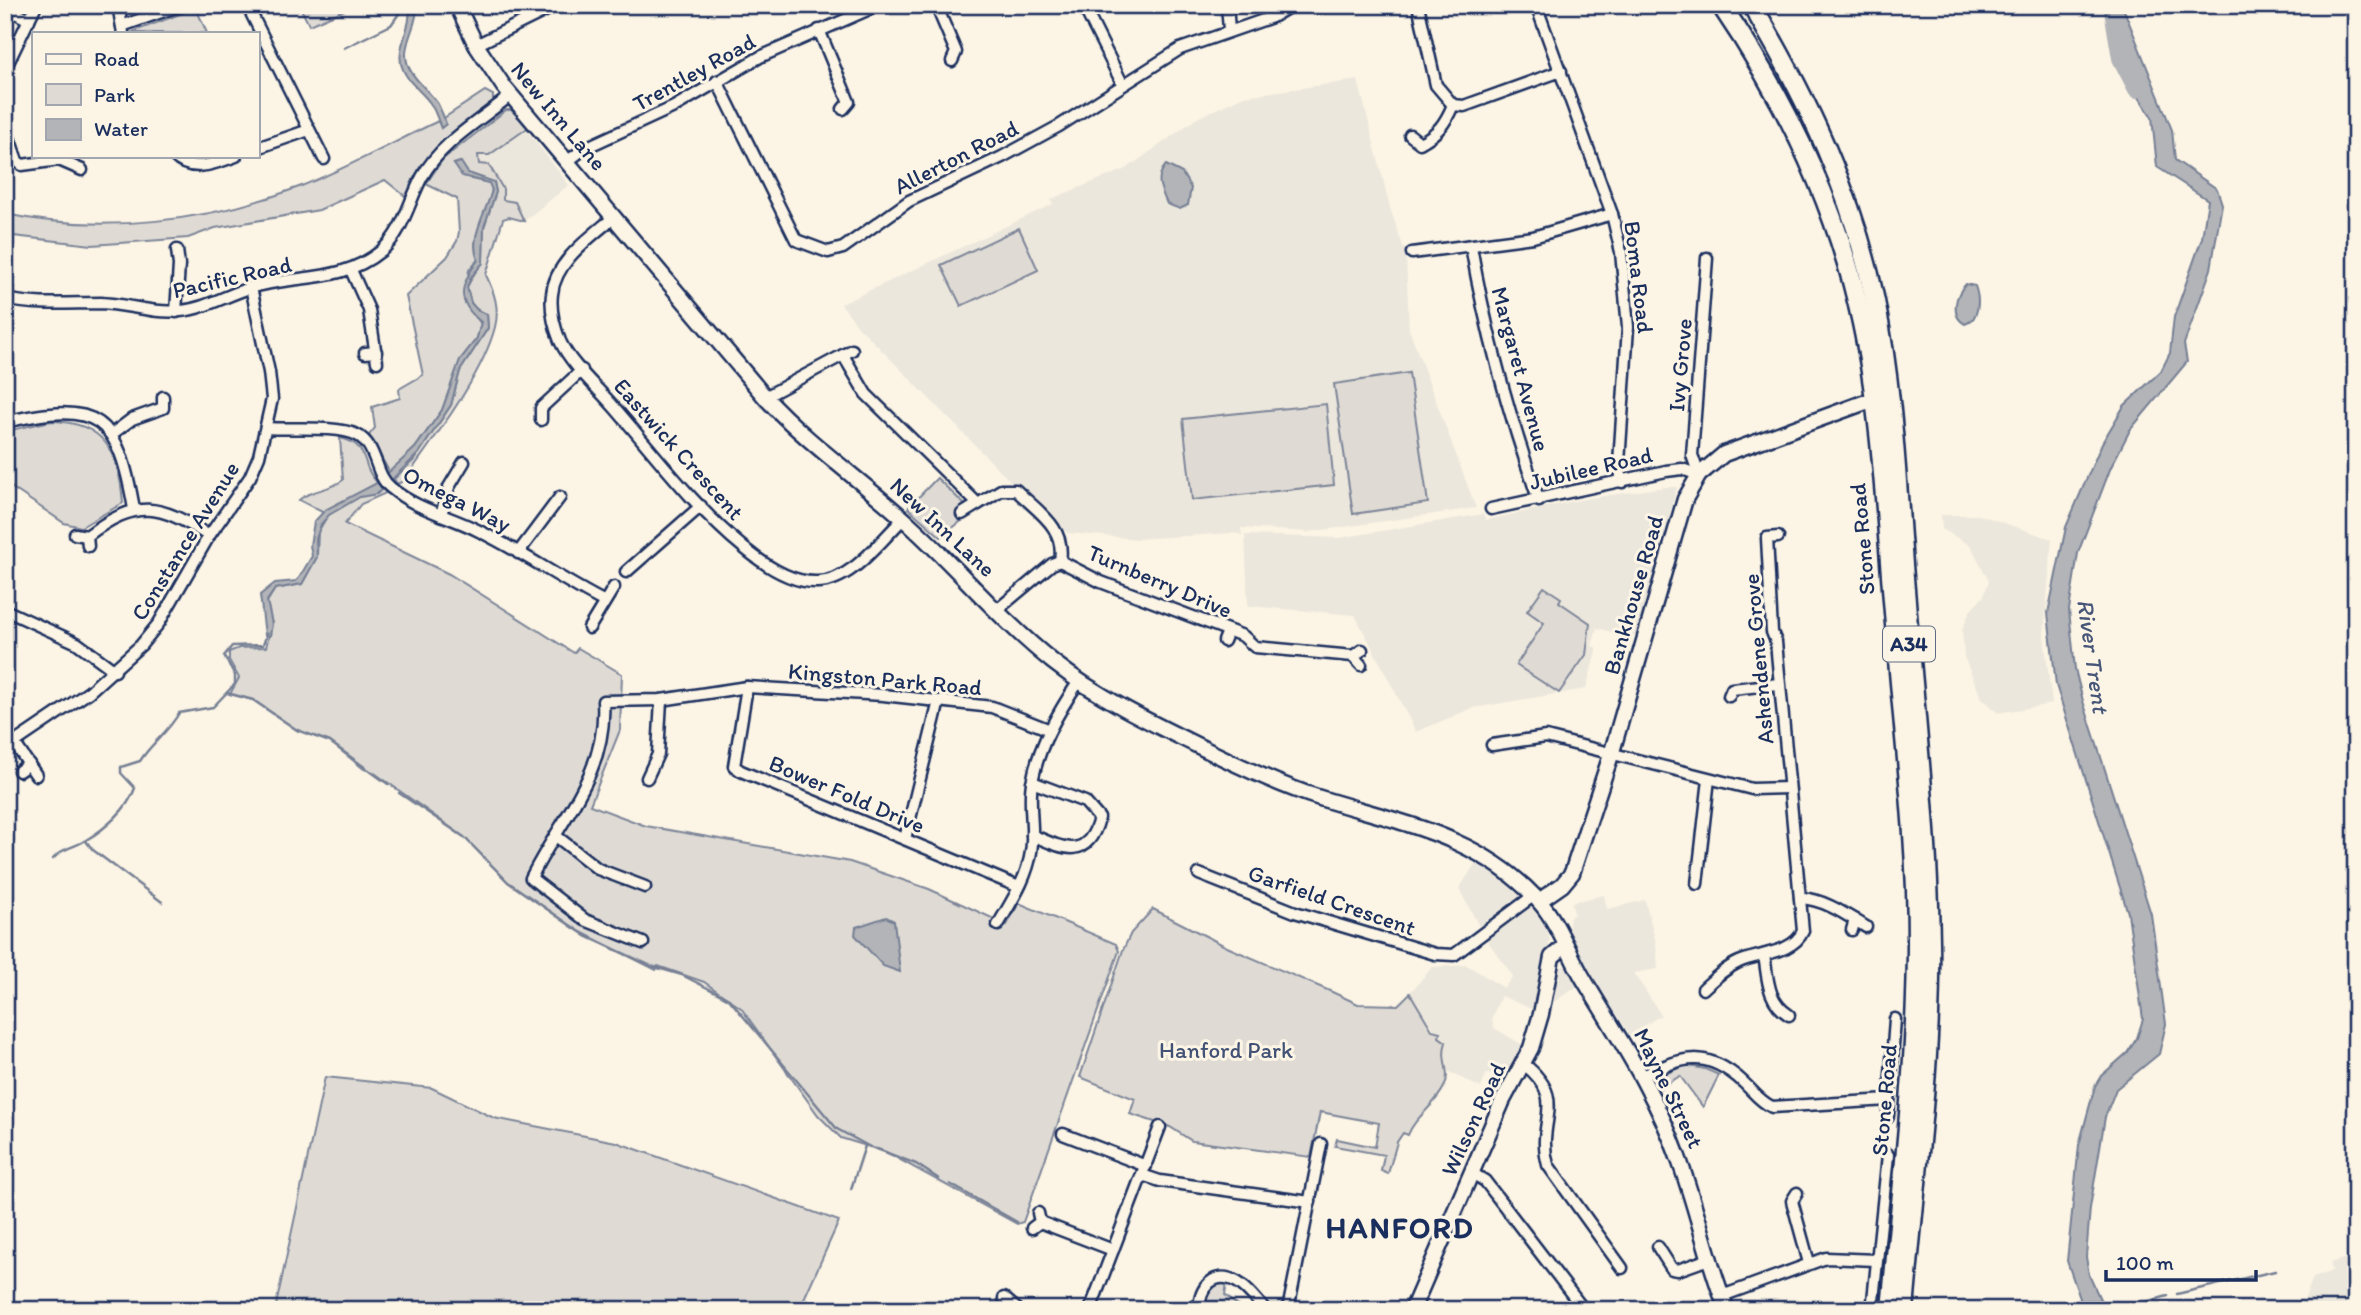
<svg xmlns="http://www.w3.org/2000/svg" width="2361" height="1315" viewBox="0 0 2361 1315" font-family="Itim,sans-serif">
  <style>
    .built { fill: #ece7dc }
    .green { fill: #dfdbd4; stroke: #7d8599; stroke-width: 2 }
    .water { fill: #b2b4b8; stroke: #767f94; stroke-width: 2 }
    .lines { fill: none; stroke-linecap: round; stroke-linejoin: round }
    .stream { stroke: #767f94; stroke-width: 2.5 }
    .river { stroke: #b2b4b8; stroke-width: 18 }
    .street-casing { stroke: #1b2f5e; stroke-width: 15 }
    .secondary-casing { stroke: #1b2f5e; stroke-width: 19 }
    .highway-casing { stroke: #1b2f5e; stroke-width: 23 }
    .street { stroke: #fcf5e5; stroke-width: 10 }
    .secondary { stroke: #fcf5e5; stroke-width: 14 }
    .highway { stroke: #fcf5e5; stroke-width: 18 }
    .labels { text-anchor: middle; stroke-width: 6; stroke-linejoin: round; paint-order: stroke }
    .shield { fill: #fcf5e5; stroke: #5e6a86; stroke-width: 2 }
    .shield-label { font-size: 21px; font-weight: bold; fill: #1b2f5e }
    .street-label { font-size: 23px; fill: #1b2f5e; stroke: #fcf5e5 }
    .park-label { font-size: 23px; fill: #425176; stroke: #fcf5e5 }
    .water-label { font-size: 24px; font-style: italic; fill: #485779; stroke: #fcf5e5 }
    .district-label { font-size: 30px; font-weight: bold; letter-spacing: 2px; fill: #1b2f5e; stroke: #fcf5e5 }
  </style>
  <rect width="100%" height="100%" fill="#fcf5e5"/>
  <filter id="ink" filterUnits="userSpaceOnUse"><feTurbulence type="fractalNoise" baseFrequency=".0143" numOctaves="2"/><feDisplacementMap in="SourceGraphic" scale="14" xChannelSelector="R" yChannelSelector="G"/><feConvolveMatrix kernelMatrix="1 2 1 2 8 2 1 2 1" color-interpolation-filters="sRGB"/></filter>
  <g filter="url(#ink)">
    <g class="built">
      <polygon points="1358,80 1391,211 1406,255 1409,329 1476,508 1309,532 1241,528 1242,535 1233,533 1138,539 1067,533 1014,485 859,327 841,304 1053,204 1051,200 1056,197 1126,169 1197,118 1244,96"/>
      <polygon points="526,129 569,185 524,221 515,202 503,201 503,189 489,165 479,164 478,154 489,155"/>
      <polygon points="1665,487 1677,487 1638,633 1630,637 1597,628 1592,646 1597,648 1586,689 1473,708 1416,732 1355,615 1248,606 1245,535 1339,538 1483,514 1486,520 1584,499"/>
      <polygon points="1941,515 1980,515 2052,539 2044,636 2052,704 1998,713 1981,697 1964,657 1962,630 1970,611 1983,597 1989,581 1971,546 1942,529"/>
      <polygon points="1477,861 1503,879 1535,912 1546,927 1550,940 1534,1010 1501,996 1492,1017 1494,1028 1523,1045 1513,1066 1505,1078 1486,1074 1481,1088 1447,1071 1439,1037 1410,993 1432,967 1467,965 1504,988 1513,976 1486,939 1459,889"/>
      <polygon points="1604,895 1607,909 1645,900 1656,943 1658,969 1634,973 1661,1015 1630,1035 1574,948 1569,926 1570,916 1574,915 1572,902"/>
      <polygon points="1568,964 1582,984 1550,1004 1556,970"/>
      <polygon points="2356,1255 2356,1310 2300,1310 2313,1278 2332,1271 2330,1263"/>
    </g>
    <g class="green">
      <polygon points="299,5 356,5 309,25"/>
      <polygon points="196,8 207,33 131,33 135,31"/>
      <path d="M 485,91 L 493,95 L 493,102 L 420,167 L 406,197 L 385,180 L 319,210 L 215,228 L 188,238 L 92,245 L 5,235 L 5,214 C 100,234 209,222 299,187 C 346,169 392,143 438,121 L 441,128 L 446,124 L 444,118 Z"/>
      <path d="M 506,110 L 511,110 L 529,127 L 489,155 L 478,155 L 479,164 L 489,165 L 503,189 L 503,200 L 515,202 L 524,221 L 509,217 L 503,219 L 486,275 C 494,292 500,308 495,327 C 482,377 433,439 404,481 L 397,484 L 394,479 L 414,460 L 451,405 L 460,371 L 488,328 L 487,314 C 473,310 468,301 467,287 L 483,258 L 484,227 L 496,192 L 494,182 L 468,173 L 460,162 L 454,164 L 471,179 L 489,183 L 492,187 C 491,211 467,235 478,259 L 469,270 L 464,301 L 481,324 L 477,338 L 460,360 L 442,410 L 415,448 L 390,473 L 369,435 L 375,428 L 372,407 L 400,398 L 399,389 L 423,375 L 406,296 L 447,257 L 457,241 L 459,232 L 457,199 L 426,184 L 443,159 Z"/>
      <polygon points="1019,228 1038,270 961,306 941,265"/>
      <polygon points="1409,373 1428,503 1353,514 1334,384"/>
      <polygon points="1326,404 1334,485 1192,500 1183,419"/>
      <path d="M 51,421 C 105,422 119,452 123,503 L 81,527 L 64,523 L 5,483 L 5,455 L 11,430 Z"/>
      <path d="M 340,438 C 361,443 362,451 368,469 C 372,478 380,486 386,493 L 361,504 L 345,524 L 449,574 L 574,653 L 578,648 L 622,674 L 620,730 L 590,805 L 646,826 L 850,862 L 929,889 L 1007,925 L 1019,903 L 1116,944 L 1119,951 L 1023,1222 L 1017,1224 L 886,1152 L 841,1138 L 818,1115 L 741,1008 L 704,982 L 658,966 L 656,970 L 575,929 L 508,882 L 464,837 L 373,772 L 364,769 L 330,742 L 297,730 L 253,700 L 230,694 L 239,678 L 229,660 L 229,652 L 239,648 L 266,647 L 272,624 L 267,602 L 275,589 L 302,584 L 317,557 L 318,532 L 328,515 L 299,500 C 311,489 329,491 343,480 Z"/>
      <polygon points="937,478 967,507 960,512 965,518 941,537 908,508"/>
      <polygon points="1544,587 1561,598 1559,602 1590,623 1586,655 1559,693 1516,665 1544,623 1527,611"/>
      <path d="M 1153,909 L 1227,947 L 1332,992 L 1358,1004 L 1398,1005 L 1410,993 L 1432,1030 L 1440,1032 L 1439,1037 L 1446,1042 C 1440,1060 1451,1071 1445,1085 C 1436,1106 1415,1116 1408,1135 L 1403,1133 L 1397,1142 L 1388,1174 L 1381,1171 L 1384,1155 L 1335,1146 L 1337,1139 L 1375,1147 L 1379,1123 L 1320,1112 L 1311,1157 L 1192,1141 L 1170,1127 L 1130,1114 L 1135,1099 L 1080,1077 L 1123,950 L 1131,933 Z"/>
      <polygon points="1684,1065 1705,1069 1719,1075 1703,1107 1680,1076 1660,1088 1655,1079"/>
      <polygon points="325,1077 432,1088 494,1118 616,1142 839,1221 799,1310 275,1310"/>
      <polygon points="1215,1282 1227,1283 1225,1295 1243,1310 1216,1310 1216,1306 1207,1306 1204,1301"/>
    </g>
    <g class="water">
      <path d="M 409,5 L 417,5 C 418,23 407,36 406,53 C 405,75 428,88 438,104 C 441,110 444,117 446,124 L 441,128 C 438,120 435,110 430,103 C 420,89 406,82 401,64 C 397,44 413,26 409,5 Z"/>
      <polygon points="2104,5 2122,5 2172,130 2175,160 2217,189 2222,204 2211,269 2184,344 2187,362 2130,430 2111,467 2078,553 2069,610 2075,669 2083,701 2151,914 2166,1024 2159,1054 2116,1089 2105,1117 2090,1208 2086,1257 2089,1275 2105,1310 2084,1310 2067,1261 2079,1145 2095,1086 2101,1076 2127,1053 2137,1038 2143,1019 2128,913 2056,685 2048,613 2066,527 2102,443 2124,406 2161,371 2170,353 2174,317 2202,238 2208,200 2157,167 2152,117 2135,91"/>
      <path d="M 461,162 L 468,173 L 494,182 L 496,192 L 484,227 L 483,263 L 471,277 L 467,287 L 471,303 L 478,311 L 487,314 L 488,328 L 460,371 L 451,405 L 419,453 L 377,494 L 360,497 L 329,515 L 321,524 L 316,539 L 317,557 L 302,584 L 275,589 L 267,601 L 272,624 L 270,636 L 265,635 L 260,595 L 275,583 L 296,581 L 299,578 L 312,556 L 310,545 L 314,522 L 325,510 L 377,483 L 415,448 L 442,410 L 460,360 L 477,338 L 481,322 C 454,300 461,284 478,260 C 468,238 487,211 492,190 L 489,183 L 462,176 L 454,164 Z"/>
      <path d="M 1166,165 L 1182,173 L 1191,188 L 1188,205 L 1180,209 L 1167,204 C 1161,189 1154,179 1166,165 Z"/>
      <path d="M 1966,284 L 1975,286 C 1980,299 1980,319 1965,324 C 1950,316 1955,295 1966,284 Z"/>
      <polygon points="886,917 894,921 900,972 883,966 855,935 856,927"/>
    </g>
    <g class="lines">
      <g class="stream">
        <polyline points="344,48 391,25 405,5"/>
        <polyline points="227,693 253,700 297,730 330,742 388,784"/>
        <polyline points="399,793 464,837 508,882 586,936 651,966 682,975 729,999 837,1129 870,1147"/>
        <polyline points="86,841 93,850 162,902"/>
        <path d="M 53,859 C 63,847 74,848 86,840 C 105,829 128,809 135,788 L 121,773 L 121,767 L 140,761 C 151,743 167,734 179,713 L 213,707 L 235,684 L 235,675 L 224,656 L 232,646 L 263,645 L 267,634"/>
        <polyline points="877,1149 916,1164 939,1179"/>
        <polyline points="950,1184 1017,1222"/>
        <polyline points="851,1189 865,1146"/>
        <polyline points="2177,1294 2275,1271"/>
        <polyline points="2123,1308 2168,1296"/>
      </g>
      <polyline class="river" points="2112,5 2121,58 2137,89"/>
      <defs>
        <g id="street">
          <polyline points="118,5 123,33"/>
          <polyline points="247,5 324,159"/>
          <polyline points="936,5 956,52 952,61"/>
          <polyline points="1083,5 1123,85"/>
          <polyline points="1227,5 1229,30"/>
          <polyline points="1418,5 1436,85 1453,105 1464,106 1561,71"/>
          <polyline points="1536,5 1612,214 1621,252 1628,327 1619,463 1622,482"/>
          <polyline points="5,7 29,20"/>
          <polyline points="122,26 181,5"/>
          <polyline points="819,30 849,102 843,109"/>
          <polyline points="476,45 557,5"/>
          <polyline points="5,69 36,5"/>
          <polyline points="717,81 796,240 828,252 843,248 909,201 1002,157 1059,126 1180,49 1272,17 1292,5"/>
          <polyline points="5,125 17,161 22,165 59,160 82,170"/>
          <path d="M 1410,135 L 1420,143 C 1438,133 1445,124 1453,105"/>
          <polyline points="257,148 309,130"/>
          <path d="M 174,156 C 191,174 216,163 236,156"/>
          <polyline points="568,161 585,148 674,107 760,57 879,5"/>
          <path d="M 614,217 C 591,237 555,261 552,294 C 550,310 554,326 560,341 C 571,365 597,387 614,407 C 655,454 695,508 744,548 C 762,563 790,582 815,582 C 850,584 881,540 904,518"/>
          <path d="M 1471,246 C 1486,334 1509,416 1539,501"/>
          <polyline points="1412,253 1533,237 1612,214"/>
          <polyline points="351,270 369,310 377,362"/>
          <path d="M 5,299 C 37,306 68,303 101,303 C 127,304 153,314 180,311 C 205,309 226,295 250,288 C 295,274 341,284 381,251 C 404,231 408,203 422,177 C 441,142 481,120 511,95"/>
          <polyline points="176,312 179,265 177,250"/>
          <polyline points="365,353 376,352"/>
          <polyline points="843,355 852,350"/>
          <path d="M 765,397 L 843,355 L 866,394 L 978,504 L 1001,490 L 1016,490 C 1038,512 1066,527 1060,561"/>
          <polyline points="541,420 541,408 582,370"/>
          <path d="M 5,422 C 99,400 118,416 134,509"/>
          <path d="M 267,428 C 291,430 337,425 357,435 C 378,446 374,475 391,488 C 416,509 449,516 477,530 C 521,551 560,579 603,601"/>
          <polyline points="112,434 132,419 163,408 163,397"/>
          <polyline points="1699,475 1692,455 1707,258"/>
          <polyline points="1491,509 1666,471 1682,469 1699,475"/>
          <polyline points="962,514 978,504"/>
          <polyline points="441,515 449,487 464,462"/>
          <polyline points="75,534 87,536"/>
          <path d="M 88,546 L 87,536 C 136,499 159,503 209,536"/>
          <polyline points="518,553 560,497"/>
          <polyline points="626,572 701,506"/>
          <polyline points="5,610 77,643 115,671"/>
          <polyline points="997,610 1052,564 1060,561 1101,582 1243,636 1255,647 1353,656 1362,650"/>
          <polyline points="589,628 614,587"/>
          <polyline points="1224,641 1228,631"/>
          <polyline points="1353,656 1361,665"/>
          <polyline points="747,687 734,766 741,771 1019,887"/>
          <polyline points="1729,696 1732,689 1779,684"/>
          <polyline points="13,741 36,775"/>
          <polyline points="1492,745 1546,737 1752,789 1789,788"/>
          <polyline points="5,749 89,692 141,645 159,623 209,536 250,477 259,456 272,399 269,372 251,287"/>
          <polyline points="19,771 29,764"/>
          <polyline points="647,778 658,754 661,700"/>
          <path d="M 1032,835 C 1062,848 1088,862 1099,818 L 1085,802 L 1032,782"/>
          <polyline points="556,836 598,869 645,887"/>
          <polyline points="905,839 939,701"/>
          <polyline points="1199,874 1295,912 1435,954 1454,955 1533,896"/>
          <polyline points="1697,884 1709,779"/>
          <path d="M 1800,898 C 1824,899 1845,914 1866,927"/>
          <path d="M 998,925 C 1011,902 1027,879 1031,852 C 1035,829 1028,806 1032,783 C 1038,746 1059,711 1079,681"/>
          <polyline points="1852,930 1855,920"/>
          <path d="M 643,943 L 585,920 L 531,878 C 560,819 608,773 603,701 L 661,700 L 747,687 L 883,695 L 992,707 L 1050,730"/>
          <path d="M 1764,955 C 1768,979 1767,1001 1789,1015"/>
          <path d="M 1703,989 C 1714,979 1725,968 1739,962 C 1759,953 1793,954 1803,931 L 1776,642 L 1772,632 L 1767,538 L 1778,537"/>
          <path d="M 1524,1064 C 1570,1101 1535,1120 1548,1165 L 1622,1268"/>
          <path d="M 1643,1076 C 1683,1056 1707,1049 1743,1082 C 1753,1091 1759,1101 1772,1107 L 1889,1100"/>
          <polyline points="1888,1116 1895,1019"/>
          <polyline points="1063,1134 1146,1166"/>
          <polyline points="1472,1173 1485,1181 1584,1310"/>
          <polyline points="1142,1175 1160,1181 1310,1202"/>
          <polyline points="1797,1193 1792,1201 1809,1263"/>
          <polyline points="1040,1222 1113,1250"/>
          <polyline points="1032,1228 1040,1222 1038,1213"/>
          <polyline points="1658,1247 1672,1269 1678,1270 1709,1259"/>
          <polyline points="1722,1296 1826,1258 1876,1260"/>
          <polyline points="1004,1298 1018,1310"/>
          <polyline points="1090,1310 1160,1127"/>
          <path d="M 1199,1310 C 1199,1288 1214,1269 1237,1282 C 1248,1288 1257,1301 1265,1310"/>
          <polyline points="1288,1310 1321,1144"/>
          <polyline points="1872,1310 1888,1155"/>
        </g>
        <g id="secondary">
          <path d="M 457,5 L 476,45 L 504,87 L 765,397 C 808,444 860,479 907,522 C 957,567 1000,620 1053,662 C 1101,700 1162,728 1217,755 C 1250,771 1285,787 1320,798 C 1400,823 1478,835 1538,900 C 1558,922 1568,952 1583,978 C 1618,1037 1655,1092 1678,1157 C 1697,1207 1707,1260 1727,1310"/>
          <polyline points="1539,901 1562,885 1572,873 1611,755 1685,499 1699,475 1724,454 1885,395"/>
          <polyline points="1412,1310 1503,1100 1531,1048 1541,1014 1552,957 1565,946"/>
        </g>
        <g id="highway">
          <path d="M 1721,5 C 1787,102 1838,208 1862,323 C 1883,421 1886,525 1895,624 C 1903,729 1917,835 1917,940 C 1917,1063 1902,1187 1891,1310"/>
          <path d="M 1752,5 C 1807,98 1853,194 1875,301 C 1895,399 1897,501 1906,601 C 1915,714 1928,828 1930,942 C 1932,1064 1914,1188 1904,1310"/>
        </g>
      </defs>
      <use href="#street" class="street-casing"/>
      <use href="#secondary" class="secondary-casing"/>
      <use href="#highway" class="highway-casing"/>
      <use href="#street" class="street"/>
      <use href="#secondary" class="secondary"/>
      <use href="#highway" class="highway"/>
    </g>
  </g>
  <g class="labels">
    <rect class="shield" x="1883" y="626.5" width="52" height="35" rx="5"/>
    <g class="shield-label">
      <text x="1909" y="651">A34</text>
    </g>
    <g class="street-label">
      <text transform="translate(694 72) rotate(-29)" y="8">Trentley Road</text>
      <text transform="translate(559 116) rotate(50)" y="8">New Inn Lane</text>
      <text transform="translate(956 157) rotate(-27)" y="8">Allerton Road</text>
      <text transform="translate(232 277) rotate(-13)" y="8">Pacific Road</text>
      <text transform="translate(1639 277) rotate(83)" y="8">Boma Road</text>
      <text transform="translate(1680 365) rotate(-85)" y="8">Ivy Grove</text>
      <text transform="translate(1521 369) rotate(75)" y="8">Margaret Avenue</text>
      <text transform="translate(679 449) rotate(48)" y="8">Eastwick Crescent</text>
      <text transform="translate(1591 468) rotate(-13)" y="8">Jubilee Road</text>
      <text transform="translate(457 499) rotate(27)" y="8">Omega Way</text>
      <text transform="translate(943 527) rotate(43)" y="8">New Inn Lane</text>
      <text transform="translate(1862 539) rotate(-95)" y="8">Stone Road</text>
      <text transform="translate(185 541) rotate(-58)" y="8">Constance Avenue</text>
      <text transform="translate(1160 581) rotate(23)" y="8">Turnberry Drive</text>
      <text transform="translate(1633 595) rotate(-74)" y="8">Bankhouse Road</text>
      <text transform="translate(1758 659) rotate(-95)" y="8">Ashendene Grove</text>
      <text transform="translate(885 679) rotate(5)" y="8">Kingston Park Road</text>
      <text transform="translate(847 794) rotate(23)" y="8">Bower Fold Drive</text>
      <text transform="translate(1332 900) rotate(19)" y="8">Garfield Crescent</text>
      <text transform="translate(1669 1088) rotate(64)" y="8">Mayne Street</text>
      <text transform="translate(1884 1100) rotate(-85)" y="8">Stone Road</text>
      <text transform="translate(1473 1119) rotate(-65)" y="8">Wilson Road</text>
    </g>
    <g class="park-label">
      <text x="1226" y="1058">Hanford Park</text>
    </g>
    <g class="water-label">
      <text transform="translate(2093 656) rotate(82)" y="8">River Trent</text>
    </g>
    <g class="district-label">
      <text x="1400" y="1238">HANFORD</text>
    </g>
  </g>
  <rect width="2361" height="1315" fill="none" stroke="#fcf5e5" stroke-width="28"/>
  <rect x="14" y="14" width="2333" height="1287" fill="none" stroke="#1b2f5e" stroke-width="2.5" filter="url(#ink)"/>
  <rect x="32" y="32" width="228" height="126" fill="#fcf5e5" stroke="#a2a6af" stroke-width="2"/>
  <rect x="46" y="54" width="35" height="10" fill="#fcf5e5" stroke="#a2a6af" stroke-width="2"/>
  <text x="94" y="66" font-size="21" fill="#1b2f5e">Road</text>
  <rect x="46" y="84" width="35" height="21" fill="#dfdbd4" stroke="#a2a6af" stroke-width="2"/>
  <text x="94" y="102" font-size="21" fill="#1b2f5e">Park</text>
  <rect x="46" y="119" width="35" height="21" fill="#b2b4b8" stroke="#a2a6af" stroke-width="2"/>
  <text x="94" y="136" font-size="21" fill="#1b2f5e">Water</text>
  <path d="M2106 1270v10h150v-10" fill="none" stroke="#1b2f5e" stroke-width="3.5"/>
  <text x="2116" y="1270" font-size="21" fill="#1b2f5e" stroke="#fcf5e5" stroke-width="5" paint-order="stroke">100 m</text>
</svg>
